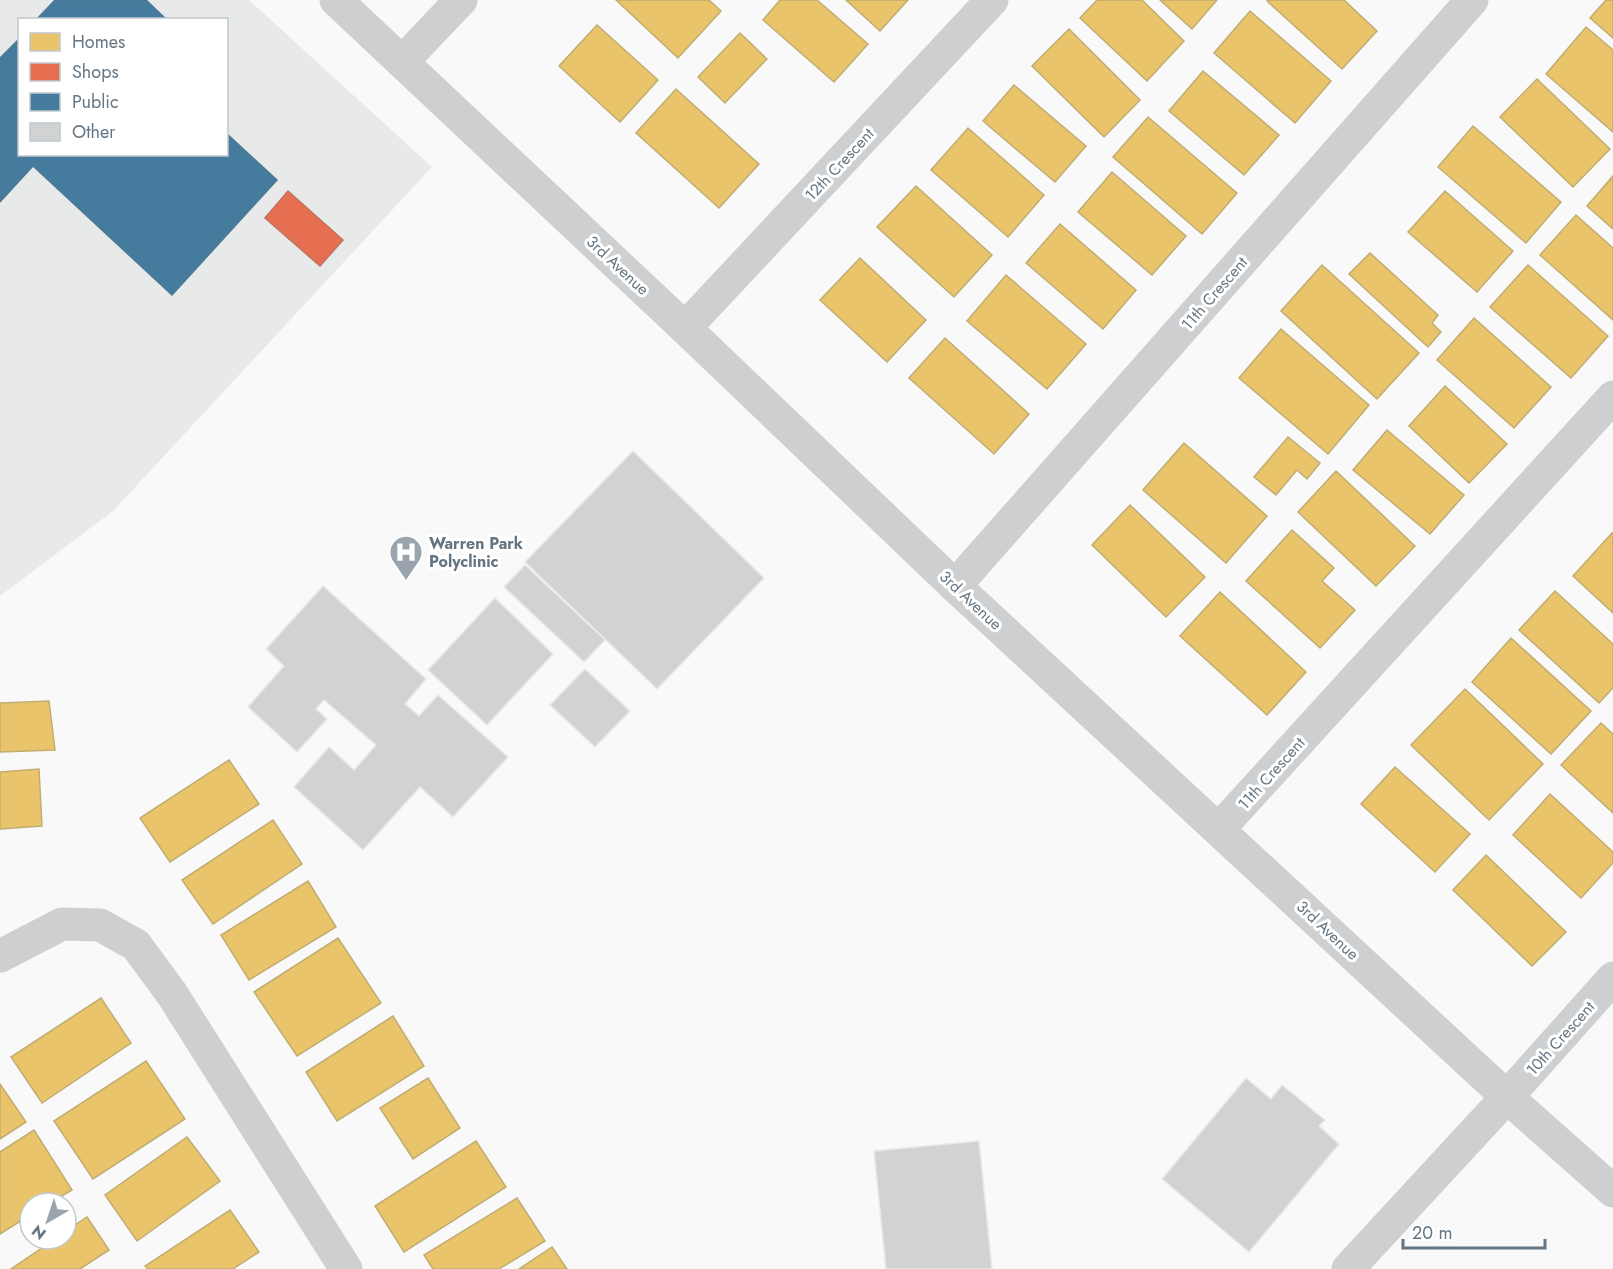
<svg xmlns="http://www.w3.org/2000/svg" width="1613" height="1269" viewBox="0 0 1613 1269" font-family="Jost,sans-serif">
  <style>
    .built { fill: #e8e9e9; fill-rule: evenodd }
    .homes { fill: #e9c46a; stroke: #c1ad72; stroke-width: 1.5 }
    .shops { fill: #e76f51; stroke: #c07160; stroke-width: 1.5 }
    .public { fill: #457b9d; stroke: #4f7a95; stroke-width: 1.5 }
    .building { fill: #d0d2d3; stroke: #e8e8e8; stroke-width: 1.5 }
    .lines { fill: none; stroke-linecap: round; stroke-linejoin: round }
    .minor { stroke: #cecfd0; stroke-width: 33 }
    .labels { text-anchor: middle; stroke-width: 6; stroke-linejoin: round; paint-order: stroke }
    .street-label { font-size: 16px; fill: #657683; stroke: #fff }
    .poi-label { font-size: 16px; font-weight: bold; fill: #657683; stroke: #fff; text-anchor: start }
  </style>
  <rect width="100%" height="100%" fill="#f9f9f9"/>
  <path class="built" d="M 0,0 L 249,0 L 432,167 L 113,511 L 0,596 ZM 20,20 L 226,20 L 226,154 L 20,154 Z"/>
  <g class="homes">
    <polygon points="616,0 709,0 721,11 678,58"/>
    <polygon points="780,0 817,0 868,44 834,82 763,20"/>
    <polygon points="846,0 908,0 880,31"/>
    <polygon points="1097,0 1142,0 1184,41 1147,81 1080,18"/>
    <polygon points="1160,0 1217,0 1192,29"/>
    <polygon points="1268,0 1344,0 1377,31 1342,69 1267,1"/>
    <polygon points="1606,0 1613,0 1613,38 1590,18"/>
    <polygon points="1250,11 1331,81 1295,123 1214,53"/>
    <polygon points="597,25 658,80 620,122 559,66"/>
    <polygon points="1586,27 1613,50 1613,132 1546,74"/>
    <polygon points="1069,29 1140,100 1104,137 1032,66"/>
    <polygon points="740,33 767,59 725,103 698,77"/>
    <polygon points="1203,71 1279,135 1244,175 1169,111"/>
    <polygon points="1537,79 1610,149 1573,187 1500,117"/>
    <polygon points="1014,85 1086,146 1055,182 983,121"/>
    <polygon points="676,89 759,164 719,208 636,133"/>
    <polygon points="1148,117 1237,193 1202,234 1113,157"/>
    <polygon points="1473,126 1561,202 1526,243 1438,167"/>
    <polygon points="968,128 1044,195 1008,237 931,170"/>
    <polygon points="1112,172 1186,236 1152,275 1078,212"/>
    <polygon points="1613,176 1613,229 1587,206"/>
    <polygon points="916,186 992,255 954,297 877,227"/>
    <polygon points="1445,191 1513,251 1477,292 1408,232"/>
    <polygon points="1576,215 1613,248 1613,320 1540,255"/>
    <polygon points="1060,224 1136,290 1103,329 1026,263"/>
    <polygon points="1370,253 1438,315 1432,323 1441,332 1428,347 1349,274"/>
    <polygon points="860,258 926,320 887,362 820,300"/>
    <polygon points="1322,265 1419,353 1377,399 1281,311"/>
    <polygon points="1528,265 1608,336 1571,378 1490,307"/>
    <polygon points="1006,275 1086,344 1047,389 967,321"/>
    <polygon points="1474,318 1551,387 1514,428 1437,360"/>
    <polygon points="1281,329 1369,405 1328,454 1239,378"/>
    <polygon points="945,338 1029,414 994,454 909,378"/>
    <polygon points="1445,386 1507,444 1469,483 1409,426"/>
    <polygon points="1387,430 1464,495 1430,534 1353,470"/>
    <polygon points="1288,437 1320,463 1307,479 1297,470 1276,495 1254,477"/>
    <polygon points="1184,443 1267,516 1226,563 1143,490"/>
    <polygon points="1336,471 1415,546 1376,586 1298,512"/>
    <polygon points="1130,505 1205,577 1166,617 1092,545"/>
    <polygon points="1292,530 1334,568 1322,581 1355,610 1320,648 1246,581"/>
    <polygon points="1612,533 1613,533 1613,613 1573,576"/>
    <polygon points="1555,591 1613,644 1613,688 1599,703 1519,630"/>
    <polygon points="1220,592 1306,672 1267,715 1180,636"/>
    <polygon points="1511,638 1591,711 1551,754 1472,682"/>
    <polygon points="1465,689 1543,764 1489,820 1411,745"/>
    <polygon points="49,701 55,750 0,752 0,703"/>
    <polygon points="1601,723 1613,734 1613,813 1561,765"/>
    <polygon points="229,760 259,804 170,862 140,818"/>
    <polygon points="1395,767 1470,834 1435,872 1361,804"/>
    <polygon points="39,769 42,826 0,829 0,772"/>
    <polygon points="1550,794 1613,852 1613,863 1581,898 1513,835"/>
    <polygon points="273,820 302,864 213,924 182,880"/>
    <polygon points="1486,855 1566,932 1532,966 1453,890"/>
    <polygon points="308,881 336,927 249,980 221,935"/>
    <polygon points="338,938 381,1003 297,1056 254,992"/>
    <polygon points="101,998 131,1043 42,1103 11,1057"/>
    <polygon points="393,1016 424,1066 337,1121 306,1072"/>
    <polygon points="146,1061 185,1119 93,1179 54,1121"/>
    <polygon points="428,1078 460,1128 413,1159 380,1108"/>
    <polygon points="0,1084 26,1122 0,1139"/>
    <polygon points="34,1130 72,1190 50,1203 30,1203 30,1215 0,1234 0,1152"/>
    <polygon points="187,1137 220,1181 137,1241 105,1195"/>
    <polygon points="476,1141 506,1187 404,1252 375,1206"/>
    <polygon points="517,1198 545,1241 499,1269 433,1269 424,1255"/>
    <polygon points="230,1210 259,1252 233,1269 148,1269 145,1266"/>
    <polygon points="87,1217 109,1250 80,1269 11,1269 55,1239 66,1239 66,1231"/>
    <polygon points="552,1247 567,1269 519,1269"/>
  </g>
  <polygon class="shops" points="288,191 343,240 320,266 265,218"/>
  <g class="public">
    <polygon points="55,0 146,0 167,20 36,20"/>
    <polygon points="20,38 20,154 226,154 226,133 277,180 172,295 33,166 0,202 0,58"/>
  </g>
  <g class="building">
    <polygon points="633,451 764,578 657,689 525,562"/>
    <polygon points="525,565 605,640 584,662 504,587"/>
    <polygon points="323,586 426,679 405,704 419,716 438,695 508,757 453,817 420,787 363,850 294,787 329,747 354,770 376,745 324,700 316,709 327,719 297,752 248,707 284,666 266,649"/>
    <polygon points="495,598 553,654 487,725 428,670"/>
    <polygon points="585,669 630,711 595,747 550,705"/>
    <polygon points="1246,1078 1271,1099 1282,1085 1325,1120 1319,1126 1339,1144 1249,1252 1162,1179"/>
    <polygon points="979,1141 992,1269 886,1269 874,1151"/>
  </g>
  <g class="lines">
    <g class="minor">
      <polyline points="336,0 685,328 955,586 1507,1097 1613,1191"/>
      <polyline points="402,62 461,0"/>
      <polyline points="685,328 992,0"/>
      <polyline points="955,586 1472,0"/>
      <polyline points="1219,829 1613,397"/>
      <polyline points="0,956 62,924 100,925 136,945 172,994 346,1269"/>
      <polyline points="1348,1269 1507,1097 1613,978"/>
    </g>
  </g>
  <defs>
    <symbol id="hospital-pin" viewBox="-11 -11 22 30"><path d="M0 17L-7.5 6A9.5 9.5 0 1 1 7.5 6Z" fill="#99a4ac" stroke="#fff"/><path d="M-5-5h3v3.5h4V-5h3V5h-3V1.5h-4V5h-3Z" fill="#fff"/></symbol>
  </defs>
  <g fill-rule="evenodd">
    <use href="#hospital-pin" x="387" y="533" width="38" height="52"/>
  </g>
  <g class="labels">
    <g class="street-label">
      <text transform="translate(839 164) rotate(-47)" y="6">12th Crescent</text>
      <text transform="translate(618 265) rotate(43)" y="6">3rd Avenue</text>
      <text transform="translate(1214 293) rotate(-49)" y="6">11th Crescent</text>
      <text transform="translate(971 600) rotate(43)" y="6">3rd Avenue</text>
      <text transform="translate(1271 773) rotate(-48)" y="6">11th Crescent</text>
      <text transform="translate(1328 930) rotate(43)" y="6">3rd Avenue</text>
      <text transform="translate(1560 1038) rotate(-48)" y="6">10th Crescent</text>
    </g>
    <g class="poi-label">
      <text x="429" y="549">Warren Park<tspan x="429" dy="18">Polyclinic</tspan></text>
    </g>
  </g>
  <rect x="18" y="18" width="210" height="138" fill="#ffffff" stroke="#c1c8cd" stroke-width="1.5"/>
  <rect x="30" y="33" width="30" height="18" fill="#e9c46a" stroke="#c1c8cd" stroke-width="1.5"/>
  <text x="72" y="48" font-size="18" fill="#657683">Homes</text>
  <rect x="30" y="63" width="30" height="18" fill="#e76f51" stroke="#c1c8cd" stroke-width="1.5"/>
  <text x="72" y="78" font-size="18" fill="#657683">Shops</text>
  <rect x="30" y="93" width="30" height="18" fill="#457b9d" stroke="#c1c8cd" stroke-width="1.5"/>
  <text x="72" y="108" font-size="18" fill="#657683">Public</text>
  <rect x="30" y="123" width="30" height="18" fill="#d0d2d3" stroke="#c1c8cd" stroke-width="1.5"/>
  <text x="72" y="138" font-size="18" fill="#657683">Other</text>
  <g transform="translate(48 1221) rotate(219)"><circle r="28" fill="#ffffff" stroke="#c1c8cd" stroke-width="1.5"/>
  <path d="M0-4.5L10 22L0 15L-10 22Z" fill="#99a4ac"/>
  <text y="-9" font-size="16" font-weight="bold" text-anchor="middle" fill="#657683">N</text>
  </g>
  <path d="M1403 1239v9h142v-9" fill="none" stroke="#657683" stroke-width="3"/>
  <text x="1412" y="1239" font-size="18" fill="#657683" stroke="#ffffff" stroke-width="4.5" paint-order="stroke">20 m</text>
</svg>
